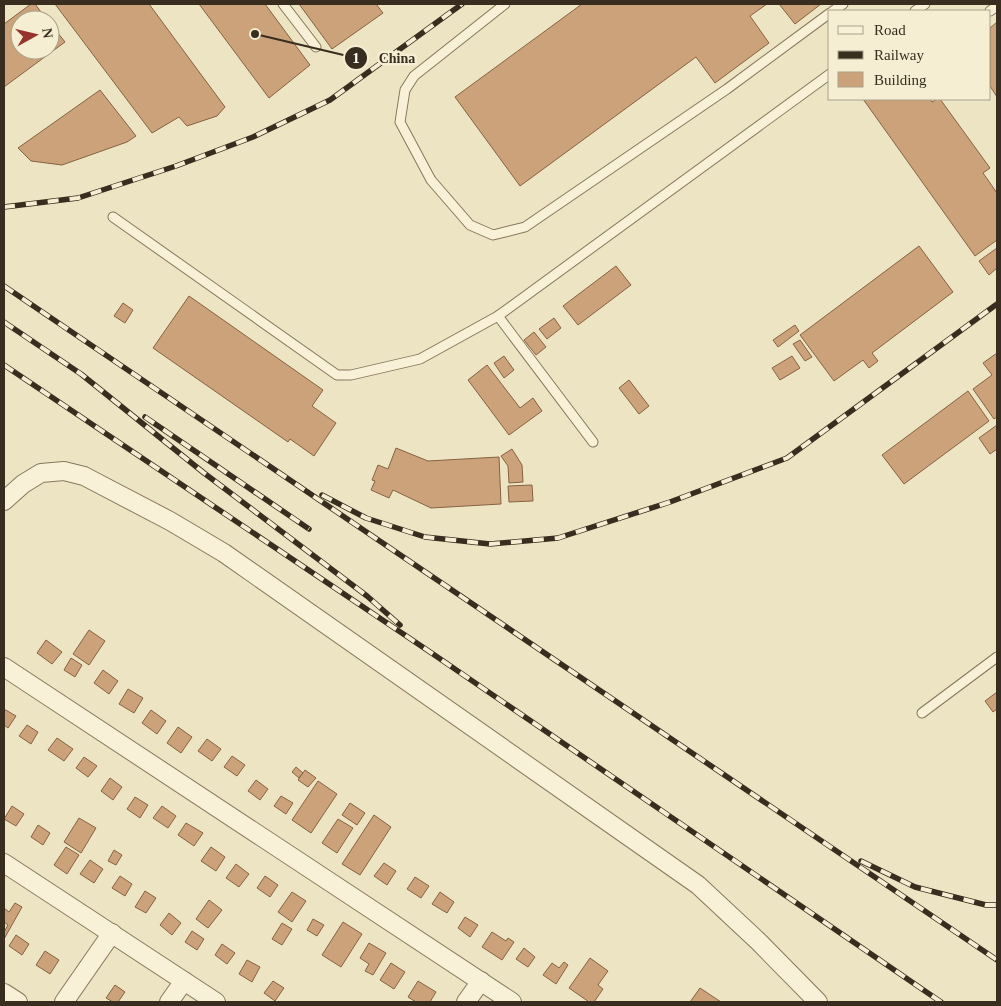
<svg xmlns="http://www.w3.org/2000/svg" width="1001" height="1006" viewBox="0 0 1001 1006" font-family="'Times New Roman',serif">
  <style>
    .building { fill: #cba27a; stroke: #876241 }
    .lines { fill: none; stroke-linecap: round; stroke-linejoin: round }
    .lane-casing { stroke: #88765b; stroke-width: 11 }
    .street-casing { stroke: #88765b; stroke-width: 20 }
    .lane { stroke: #f8f1d7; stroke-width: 9 }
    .street { stroke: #f8f1d7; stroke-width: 18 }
    .rail-casing { stroke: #382d1e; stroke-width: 5.5 }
    .rail { stroke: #f5eed3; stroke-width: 4; stroke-dasharray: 11; stroke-linecap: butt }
    .leader { fill: none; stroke: #382d1e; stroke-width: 2 }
    .callout-dot { fill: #382d1e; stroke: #f5eed3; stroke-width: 2 }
    .mark-label { font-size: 15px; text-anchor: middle; font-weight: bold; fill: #fff }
    .callout-label { font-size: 14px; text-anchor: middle; font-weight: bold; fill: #382d1e; stroke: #f5eed3; stroke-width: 5; stroke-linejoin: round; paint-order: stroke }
  </style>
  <rect width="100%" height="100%" fill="#ede4c4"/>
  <g class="building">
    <polygon points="31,4 35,4 47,20 20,20 20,50 50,50 50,23 65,42 4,87 4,24"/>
    <polygon points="55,4 149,4 225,107 217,116 187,126 179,117 152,133"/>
    <polygon points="199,4 265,4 310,65 269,98"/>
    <polygon points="299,4 376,4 383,13 332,49"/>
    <polygon points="582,4 767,4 750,16 769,43 715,83 696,57 520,186 455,97"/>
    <polygon points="779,4 821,4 795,24"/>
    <polygon points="997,22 997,97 990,86 990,28"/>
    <polygon points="100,90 136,136 127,142 62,165 31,161 18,148"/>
    <polygon points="863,99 930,99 932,102 937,99 940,99 990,168 983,173 997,193 997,240 975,256"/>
    <polygon points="919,246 953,292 872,353 878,361 869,368 863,360 834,381 800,335"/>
    <polygon points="997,248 997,268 989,275 979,261"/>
    <polygon points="616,266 631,285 578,325 563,306"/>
    <polygon points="189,296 323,390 312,406 336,423 314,456 290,439 288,442 153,348"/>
    <polygon points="123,303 133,310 125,323 114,316"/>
    <polygon points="554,318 561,328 547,339 539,329"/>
    <polygon points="795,325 799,331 778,347 773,340"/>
    <polygon points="534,332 546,347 536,355 524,340"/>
    <polygon points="800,340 812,357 805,361 793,344"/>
    <polygon points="997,353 997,417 994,419 973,389 992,375 983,363"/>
    <polygon points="504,356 514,370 504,378 494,363"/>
    <polygon points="792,356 800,368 780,380 772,368"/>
    <polygon points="487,365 520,408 533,398 542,411 509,435 468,380"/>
    <polygon points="629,380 649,406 639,414 619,388"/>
    <polygon points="968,391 989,421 904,484 882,455"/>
    <polygon points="997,425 997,449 990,454 979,438"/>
    <polygon points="396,448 428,461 499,457 501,504 431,508 393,490 389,498 371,490 375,481 372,480 378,465 388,469"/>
    <polygon points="512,449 522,465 523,482 509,483 508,466 501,456"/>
    <polygon points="532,485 533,501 509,502 508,486"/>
    <polygon points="89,630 105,641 89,665 73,654"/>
    <polygon points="46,640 62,652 52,664 37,653"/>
    <polygon points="71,658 82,665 75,677 64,670"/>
    <polygon points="103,670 118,681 109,694 94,683"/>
    <polygon points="128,689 143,698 134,713 119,704"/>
    <polygon points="997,692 997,709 993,712 985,701"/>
    <polygon points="4,709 16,716 8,728 4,725"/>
    <polygon points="151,710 166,721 157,734 142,723"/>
    <polygon points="27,725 38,732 31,744 19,736"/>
    <polygon points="178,727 192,737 181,753 167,743"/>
    <polygon points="57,738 73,749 64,761 48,750"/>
    <polygon points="207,739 221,749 212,761 198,751"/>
    <polygon points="232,756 245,765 237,776 224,767"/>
    <polygon points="84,757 97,766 88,777 76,768"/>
    <polygon points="296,767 303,773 299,778 292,772"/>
    <polygon points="305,770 316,778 308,787 298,780"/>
    <polygon points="110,778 122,787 113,800 101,791"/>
    <polygon points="256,780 268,789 260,800 248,791"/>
    <polygon points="318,781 337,794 311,833 292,820"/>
    <polygon points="281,796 293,803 286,814 274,806"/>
    <polygon points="135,797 148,805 140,818 127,809"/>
    <polygon points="350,803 365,813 357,825 342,815"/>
    <polygon points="12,806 24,814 16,826 4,819"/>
    <polygon points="162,806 176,816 168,828 153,818"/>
    <polygon points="374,815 391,827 360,875 342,864"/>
    <polygon points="79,818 96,828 81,853 64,842"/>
    <polygon points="338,819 353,828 337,853 322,843"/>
    <polygon points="186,823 203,833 194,846 178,835"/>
    <polygon points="38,825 50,833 43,845 31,837"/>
    <polygon points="66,847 79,855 67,874 54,865"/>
    <polygon points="211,847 225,857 216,871 201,861"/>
    <polygon points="114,850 122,855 116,865 108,861"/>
    <polygon points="90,860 103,869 94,883 80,874"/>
    <polygon points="384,863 396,871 387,885 374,876"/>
    <polygon points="236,864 249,874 239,887 226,878"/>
    <polygon points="120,876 132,884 125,896 112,888"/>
    <polygon points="265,876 278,885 270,897 257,888"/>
    <polygon points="415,877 429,886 421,898 407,889"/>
    <polygon points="145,891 156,898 146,913 135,907"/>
    <polygon points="292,892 306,901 292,922 278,912"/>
    <polygon points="440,892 454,902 447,913 432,904"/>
    <polygon points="209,900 222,910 208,928 196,919"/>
    <polygon points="15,903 22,907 4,939 4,932 8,925 4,922 4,908 9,912"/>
    <polygon points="169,913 181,923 172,935 160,925"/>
    <polygon points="465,917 478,925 470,937 458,928"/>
    <polygon points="313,919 324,925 317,936 307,930"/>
    <polygon points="343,922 362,934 341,967 322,955"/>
    <polygon points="282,923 292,929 282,945 272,939"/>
    <polygon points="192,931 204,939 197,950 185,942"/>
    <polygon points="492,932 506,941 508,938 514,942 502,960 482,947"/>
    <polygon points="16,935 29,944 22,955 9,946"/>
    <polygon points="369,943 386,953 373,975 365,971 369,964 360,958"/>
    <polygon points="222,944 235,953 227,964 215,955"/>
    <polygon points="524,948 535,957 528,967 516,959"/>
    <polygon points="45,951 59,960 50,974 36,965"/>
    <polygon points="590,958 608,971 598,985 603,989 594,1002 589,1002 569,988"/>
    <polygon points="247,960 260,967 252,982 239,974"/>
    <polygon points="564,962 568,965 556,984 543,975 552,963 559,968"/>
    <polygon points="391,963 405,972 394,989 380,980"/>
    <polygon points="273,981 284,988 275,1001 264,993"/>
    <polygon points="418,981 436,992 430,1002 416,1002 408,997"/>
    <polygon points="115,985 125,992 118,1002 113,1002 106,998"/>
    <polygon points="700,988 721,1002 690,1002"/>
  </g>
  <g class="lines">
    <defs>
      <g id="lane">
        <polyline points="283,4 316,47"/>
        <polyline points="505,4 414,76 405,90 400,122 431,180 470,225 493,235 525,227 727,89 830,13"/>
        <polyline points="833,11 843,4"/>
        <polyline points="915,11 925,4"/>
        <polyline points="990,11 997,6"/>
        <polyline points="113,217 337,375 351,375 420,359 498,316 830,74"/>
        <polyline points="498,316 593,442"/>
        <polyline points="922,713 997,657"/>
      </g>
      <g id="street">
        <polyline points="4,501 23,484 41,473 64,471 84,476 170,521 224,553 698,885 759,942 818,1002"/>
        <polyline points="4,667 512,1002"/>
        <polyline points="4,863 216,1002"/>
        <polyline points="4,993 18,1002"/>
        <polyline points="64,1002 112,933"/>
        <polyline points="169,1002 184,981"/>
        <polyline points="466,1002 481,981"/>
      </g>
    </defs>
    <use href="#lane" class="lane-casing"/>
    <use href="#street" class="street-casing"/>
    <use href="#lane" class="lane"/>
    <use href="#street" class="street"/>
    <defs>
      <g id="rail">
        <polyline points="4,207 78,198 176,166 253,137 330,100 462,4"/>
        <polyline points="4,286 997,960"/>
        <polyline points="4,322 81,374 204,473 367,596 400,625"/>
        <polyline points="4,365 433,654 941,1002"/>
        <polyline points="145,417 309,529"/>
        <polyline points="322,495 366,518 425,537 490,544 558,538 670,502 787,458 997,304"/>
        <polyline points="861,861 915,887 986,905 997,905"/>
      </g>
    </defs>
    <use href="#rail" class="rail-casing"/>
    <use href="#rail" class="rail"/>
  </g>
  <path class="leader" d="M255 34L356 58"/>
  <g class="callout-dot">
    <circle cx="255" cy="34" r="5"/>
    <circle cx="356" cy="58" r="12"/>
  </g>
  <g class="mark-label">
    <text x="356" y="63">1</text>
  </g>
  <g class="callout-label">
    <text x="397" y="63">China</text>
  </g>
  <rect width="1001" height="1006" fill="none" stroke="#382d1e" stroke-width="10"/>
  <rect x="828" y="10" width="162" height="90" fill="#f5eed3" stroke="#a9a18b"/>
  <rect x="838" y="26" width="25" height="8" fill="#f8f1d7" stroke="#a9a18b"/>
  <text x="874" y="35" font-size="15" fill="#382d1e">Road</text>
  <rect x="838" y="51" width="25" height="8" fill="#382d1e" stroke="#a9a18b"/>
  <text x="874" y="60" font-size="15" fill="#382d1e">Railway</text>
  <rect x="838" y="72" width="25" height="15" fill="#cba27a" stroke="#a9a18b"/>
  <text x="874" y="85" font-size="15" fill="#382d1e">Building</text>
  <g transform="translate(35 35) rotate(82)"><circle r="24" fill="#f5eed3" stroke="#a9a18b"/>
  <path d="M0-4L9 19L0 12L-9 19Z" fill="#96332c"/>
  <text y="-8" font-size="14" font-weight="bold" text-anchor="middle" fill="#382d1e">N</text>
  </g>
</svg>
